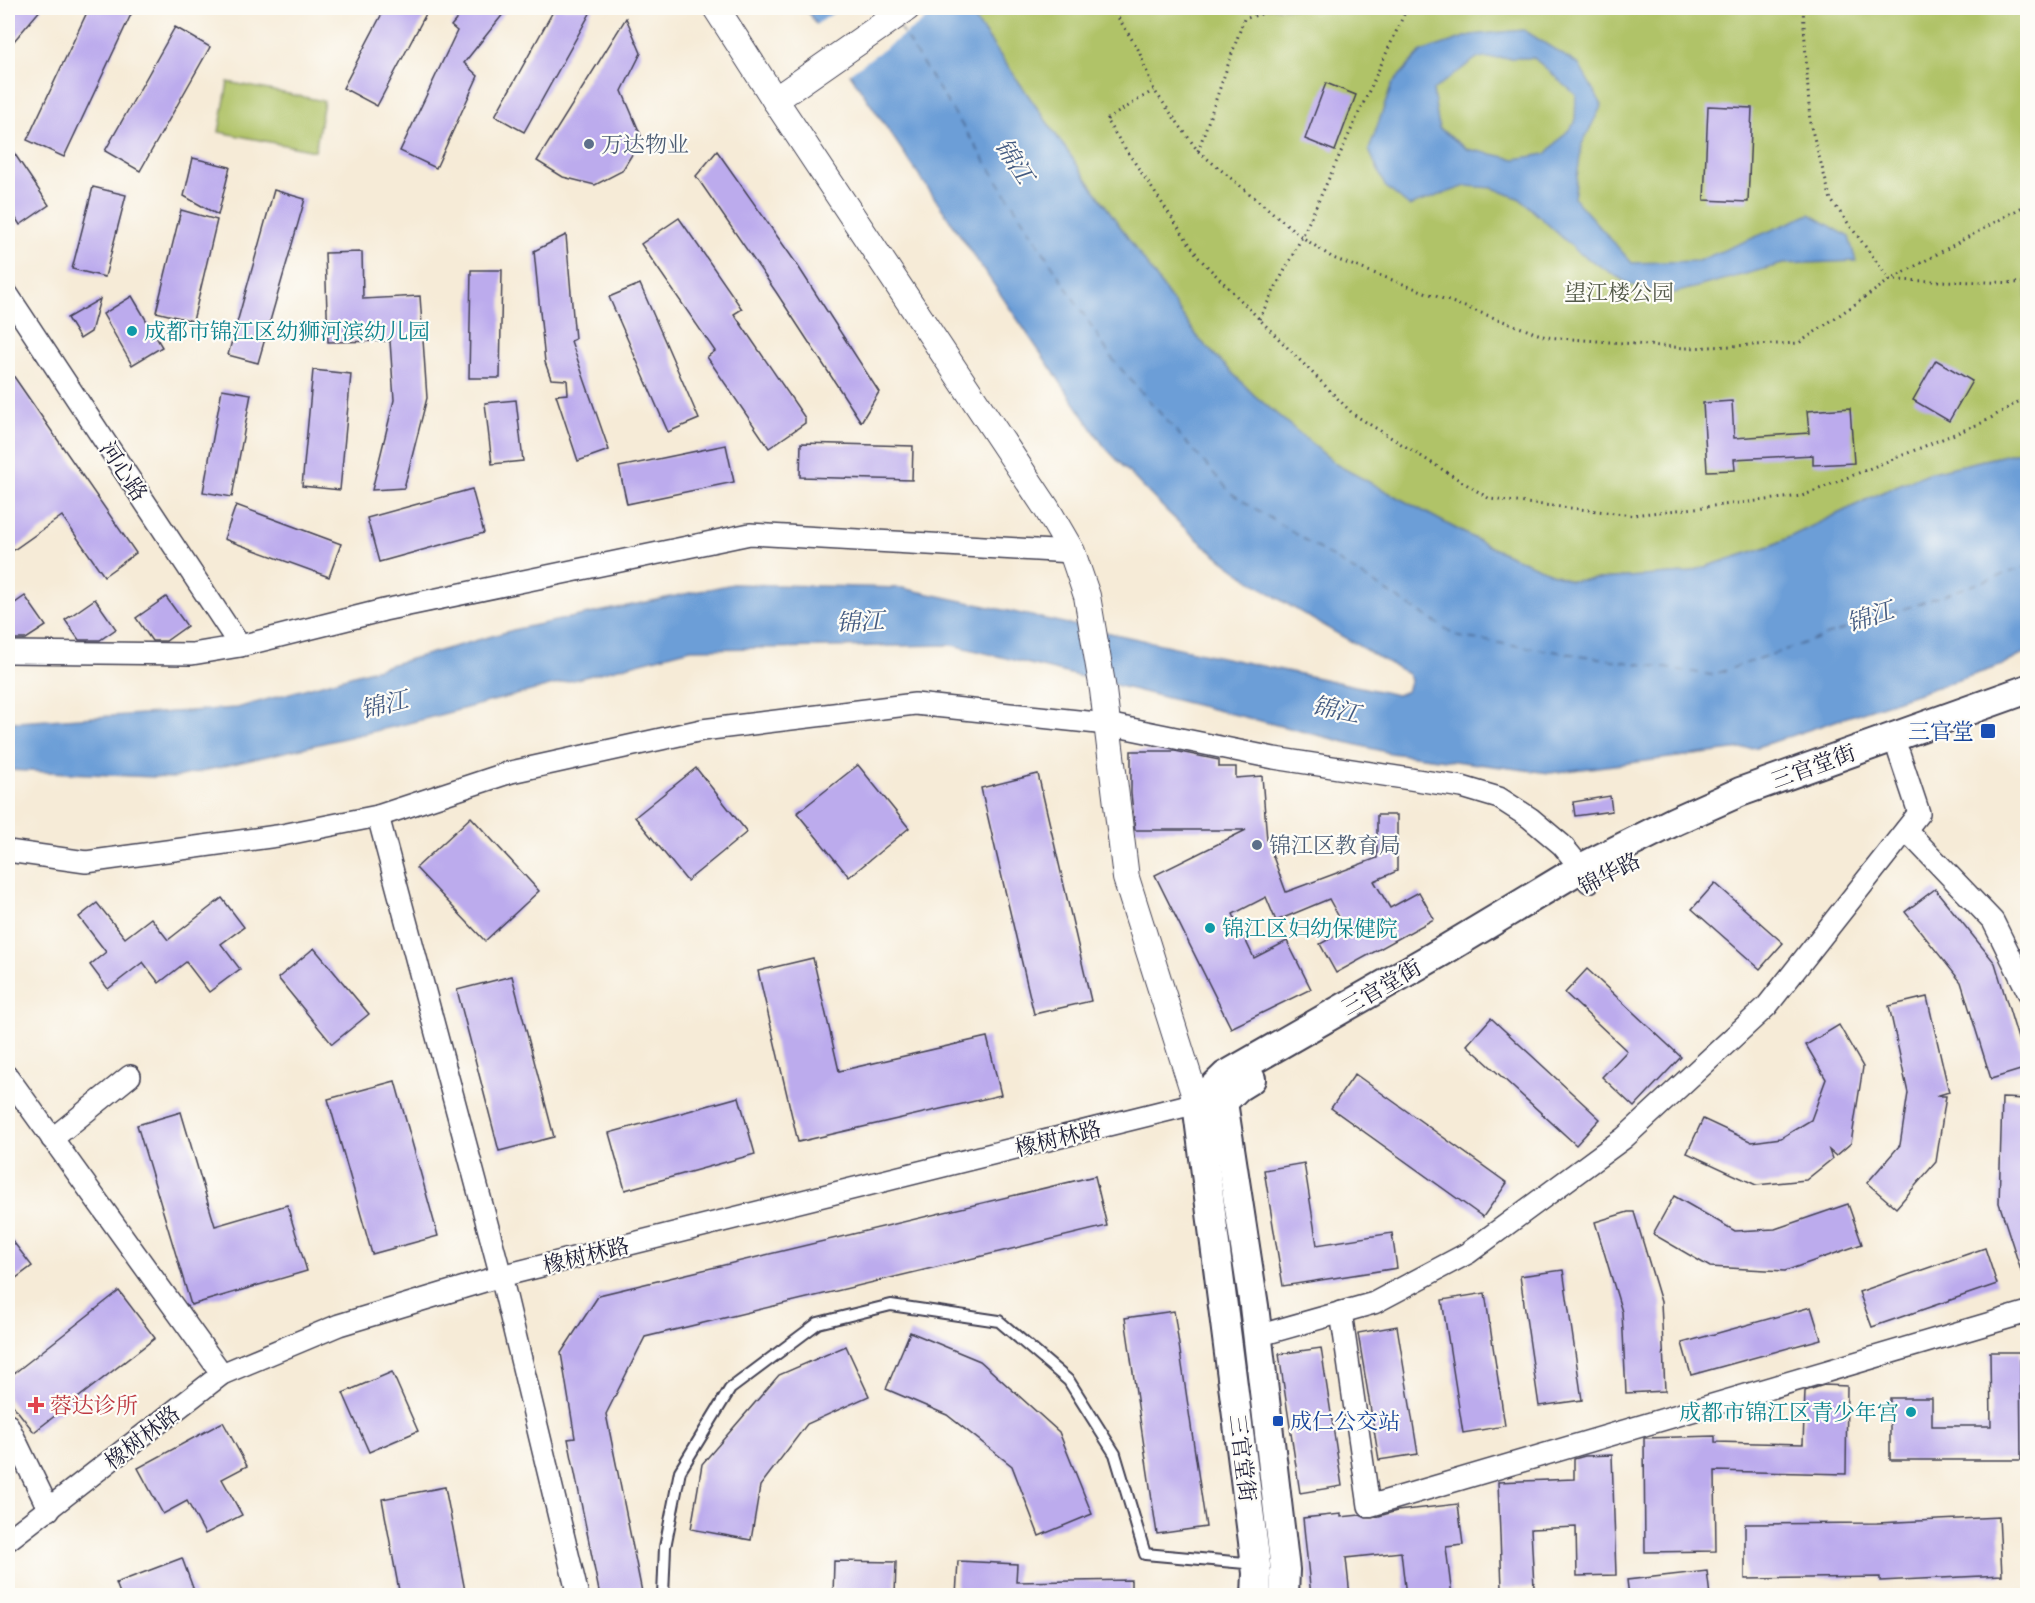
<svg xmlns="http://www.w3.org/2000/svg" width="2035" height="1603" viewBox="0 0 2035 1603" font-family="'IM FELL Great Primer','Noto Serif SC',serif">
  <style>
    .green { fill: #b0c367; stroke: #697251; stroke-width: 1.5 }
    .water { fill: #6c9ed7; stroke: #476089; stroke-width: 1.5; fill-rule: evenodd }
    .pier { fill: #f6ebd7 }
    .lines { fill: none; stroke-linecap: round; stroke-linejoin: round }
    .ferry { stroke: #435a81; stroke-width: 1.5; stroke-dasharray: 8 6; stroke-linecap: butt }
    .building { fill: #bcabed }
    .service-casing { stroke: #424052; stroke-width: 14 }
    .minor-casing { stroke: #424052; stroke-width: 24 }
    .tertiary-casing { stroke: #424052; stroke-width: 28 }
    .secondary-casing { stroke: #424052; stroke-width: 32 }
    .path { stroke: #424052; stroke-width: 3; stroke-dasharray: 1.5 4.5; stroke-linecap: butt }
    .service { stroke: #fff; stroke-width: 10 }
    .minor { stroke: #fff; stroke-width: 21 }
    .tertiary { stroke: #fff; stroke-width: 26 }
    .secondary { stroke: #fff; stroke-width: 28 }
    .service-dot { fill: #5c6f8a; stroke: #fdfcf7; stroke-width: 2 }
    .culture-dot { fill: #0f9aa8; stroke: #fdfcf7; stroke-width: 2 }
    .transit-dot { fill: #1a4fb4; stroke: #fdfcf7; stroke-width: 2 }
    .health-dot { fill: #e0444e; stroke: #fdfcf7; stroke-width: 2 }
    .labels { text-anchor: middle; stroke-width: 4.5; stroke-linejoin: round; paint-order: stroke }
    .service-label { font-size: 22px; fill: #4e5e75; stroke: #fdfcf7; text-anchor: start }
    .park-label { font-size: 22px; fill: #545a4a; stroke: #fdfcf7 }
    .culture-label { font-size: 22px; fill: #0d838f; stroke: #fdfcf7; text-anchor: start }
    .street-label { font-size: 22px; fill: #22223b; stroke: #fdfcf7 }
    .transit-label { font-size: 22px; fill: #164399; stroke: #fdfcf7; text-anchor: end }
    .health-label { font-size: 22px; fill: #be3a42; stroke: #fdfcf7; text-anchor: start }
    .water-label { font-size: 24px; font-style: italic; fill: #435a81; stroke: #fdfcf7 }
  </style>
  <rect width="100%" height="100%" fill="#fdfcf7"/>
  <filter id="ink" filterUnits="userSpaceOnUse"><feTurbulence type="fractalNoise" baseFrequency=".0167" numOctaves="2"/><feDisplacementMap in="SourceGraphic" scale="12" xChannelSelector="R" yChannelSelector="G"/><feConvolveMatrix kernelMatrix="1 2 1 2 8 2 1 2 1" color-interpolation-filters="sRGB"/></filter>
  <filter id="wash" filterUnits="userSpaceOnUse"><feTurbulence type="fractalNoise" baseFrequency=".008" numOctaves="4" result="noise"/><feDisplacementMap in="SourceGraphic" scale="24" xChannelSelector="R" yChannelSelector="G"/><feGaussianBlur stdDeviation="1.35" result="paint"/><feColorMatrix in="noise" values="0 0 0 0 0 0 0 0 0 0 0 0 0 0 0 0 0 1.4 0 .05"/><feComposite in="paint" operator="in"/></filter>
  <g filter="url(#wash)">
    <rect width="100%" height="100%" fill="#f6ebd7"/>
    <g class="green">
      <polygon points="967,8 2027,8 2027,450 1928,473 1891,488 1773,545 1686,573 1570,581 1492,548 1337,465 1254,395 1199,339"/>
      <polygon points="228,82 324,101 315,151 219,132"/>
    </g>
    <g class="water">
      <path d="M 805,8 L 967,8 L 1199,339 L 1254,395 L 1337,465 L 1492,548 L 1570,581 L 1686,573 L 1773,545 L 1891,488 L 1928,473 L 2027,450 L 2027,652 L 2003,665 L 1757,747 L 1550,773 L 1390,753 L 953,645 L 691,649 L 405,724 L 173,778 L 8,770 L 8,721 L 17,722 L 237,708 L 517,629 L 733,584 L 902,588 L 1397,695 L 1407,691 L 1411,680 L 1408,674 C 1351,641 1292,610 1239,572 C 1188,536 1146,491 1104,446 Z"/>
      <path d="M 1524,30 L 1579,65 L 1602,105 L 1582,144 L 1574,198 L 1632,263 L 1698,261 L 1810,214 L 1849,237 L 1856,261 L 1783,264 L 1663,296 L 1629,284 L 1579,253 L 1520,199 L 1493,188 L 1466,186 L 1409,206 L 1385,186 L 1369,150 L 1392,84 L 1421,52 L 1471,35 ZM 1477,58 L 1534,58 L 1576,95 L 1575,123 L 1546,154 L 1515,159 L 1467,149 L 1439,128 L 1433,90 Z"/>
    </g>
    <polygon class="pier" points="841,8 942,8 847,75 814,26"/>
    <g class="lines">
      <polyline class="ferry" points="899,27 1113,360 1232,494 1459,637 1712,675 2028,566"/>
    </g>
    <g id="blocks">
      <g class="building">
        <polygon points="8,8 42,8 8,48"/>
        <polygon points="89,8 134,8 64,157 27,140"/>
        <polygon points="385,8 429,8 377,106 343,88"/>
        <polygon points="466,8 508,8 464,63 478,76 436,168 400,151 457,31 451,26"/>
        <polygon points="555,8 593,8 524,132 495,116"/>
        <polygon points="626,18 641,53 622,91 642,138 622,171 595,185 563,177 537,161"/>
        <polygon points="175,27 210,47 140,171 105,151"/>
        <polygon points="1326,83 1356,95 1335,151 1305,139"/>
        <polygon points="1708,106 1752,108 1748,202 1704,200"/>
        <polygon points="8,144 49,205 20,225 8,206"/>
        <polygon points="717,151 796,263 879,392 861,422 776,292 696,176"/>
        <polygon points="193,158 230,167 218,215 184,196"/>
        <polygon points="93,187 126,195 105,277 72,269"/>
        <polygon points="274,190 305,199 258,363 228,355"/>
        <polygon points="181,210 217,220 193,321 156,312"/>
        <polygon points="679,218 742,309 734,314 805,418 805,423 769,448 707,357 715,351 641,244"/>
        <polygon points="566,235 575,339 571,341 609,450 578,461 556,395 568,394 567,380 551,379 545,362 534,251"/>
        <polygon points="362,252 363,299 420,296 427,398 404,488 372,490 394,400 390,341 328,342 325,253"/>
        <polygon points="471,270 502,270 500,378 469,378"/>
        <polygon points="640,284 699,419 668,432 609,297"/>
        <polygon points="132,296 162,347 132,365 103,314"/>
        <polygon points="100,299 91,332 80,339 67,318"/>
        <polygon points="1936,360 1972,381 1949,421 1913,400"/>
        <polygon points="8,368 136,553 104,576 62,516 8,554"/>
        <polygon points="313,370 351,374 340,490 302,486"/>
        <polygon points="222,389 251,394 232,497 203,492"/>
        <polygon points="516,400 523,461 492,464 485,403"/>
        <polygon points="1732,401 1734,438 1809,433 1807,411 1850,408 1854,463 1813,465 1813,455 1734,459 1735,470 1707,471 1703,403"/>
        <polygon points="801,443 913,446 912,480 800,477"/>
        <polygon points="726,445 734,482 627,504 619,467"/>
        <polygon points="472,489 484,533 379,562 367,518"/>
        <polygon points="236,505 341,544 329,577 224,539"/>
        <polygon points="25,596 46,626 26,639 10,639 8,635 8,608"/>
        <polygon points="166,597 187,626 166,641 152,641 136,618"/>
        <polygon points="95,599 116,629 100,640 79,640 65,620"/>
        <polygon points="1131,751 1175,751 1219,760 1219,767 1236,767 1236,778 1262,776 1267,840 1286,892 1377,858 1377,815 1397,815 1397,871 1374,881 1390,908 1419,892 1434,919 1336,973 1320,944 1346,930 1329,899 1276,921 1266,897 1233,914 1254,958 1287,941 1311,989 1231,1028 1155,875 1246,830 1135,830 1131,793"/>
        <polygon points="858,765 909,828 849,877 797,813"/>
        <polygon points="696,768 747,832 687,881 635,817"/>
        <polygon points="1038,774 1091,1001 1034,1014 981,788"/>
        <polygon points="1610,796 1612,811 1575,816 1573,802"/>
        <polygon points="471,817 539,891 485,941 416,868"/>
        <polygon points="1715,883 1783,943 1760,969 1692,909"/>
        <polygon points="1935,889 1995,963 2027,1068 1991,1079 1961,982 1905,912"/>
        <polygon points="222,898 244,927 221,944 240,969 209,992 186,962 159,983 143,962 108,989 90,965 106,952 79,917 97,903 125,938 151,918 168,940"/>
        <polygon points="314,948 369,1014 332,1044 278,978"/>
        <polygon points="813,958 839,1071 987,1037 1001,1095 798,1142 758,971"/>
        <polygon points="1587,969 1681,1057 1634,1107 1602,1077 1627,1051 1565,993"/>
        <polygon points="512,976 554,1137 499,1151 457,990"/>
        <polygon points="1927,997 1949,1092 1936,1096 1946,1096 1936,1162 1896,1208 1867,1183 1900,1145 1908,1093 1889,1006"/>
        <polygon points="1491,1018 1600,1119 1576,1145 1467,1045"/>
        <polygon points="1839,1025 1863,1067 1851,1143 1836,1156 1829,1150 1832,1159 1806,1180 1756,1185 1687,1153 1703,1119 1752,1142 1781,1138 1811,1120 1826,1079 1806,1045"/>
        <polygon points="1355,1074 1507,1183 1483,1217 1331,1108"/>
        <polygon points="395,1081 438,1236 372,1254 328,1099"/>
        <polygon points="739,1097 755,1154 625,1190 609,1133"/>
        <polygon points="2002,1098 2028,1099 2028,1282 2025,1283 1999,1203"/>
        <polygon points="181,1112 215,1226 287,1205 307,1271 191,1305 137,1125"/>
        <polygon points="1304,1163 1317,1245 1392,1233 1397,1268 1283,1286 1264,1170"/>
        <polygon points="1095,1176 1107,1226 645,1337 606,1414 642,1592 626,1596 600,1596 568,1439 575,1438 561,1353 599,1295"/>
        <polygon points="1674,1196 1735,1231 1775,1229 1848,1204 1862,1244 1785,1271 1710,1267 1653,1234"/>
        <polygon points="1628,1212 1634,1212 1661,1302 1665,1391 1626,1393 1622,1312 1595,1222"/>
        <polygon points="8,1235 32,1266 8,1284"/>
        <polygon points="1985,1248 1997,1284 1872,1327 1859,1292"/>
        <polygon points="1563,1270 1582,1400 1539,1406 1520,1276"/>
        <polygon points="119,1291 155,1338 34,1432 8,1399 8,1378"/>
        <polygon points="1485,1293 1505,1426 1463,1433 1442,1300"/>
        <polygon points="1811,1307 1821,1339 1691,1375 1682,1343"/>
        <polygon points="1174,1311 1206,1527 1157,1534 1125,1318"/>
        <polygon points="1397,1326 1418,1454 1379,1460 1358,1333"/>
        <polygon points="910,1332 980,1361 1059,1432 1092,1514 1039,1536 1012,1466 947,1415 886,1389"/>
        <polygon points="846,1346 869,1396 807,1424 760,1486 751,1540 691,1529 702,1464 779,1375"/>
        <polygon points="1321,1348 1342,1486 1300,1493 1279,1354"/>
        <polygon points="1990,1352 2020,1352 2021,1460 1890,1460 1890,1398 1932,1398 1932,1426 1991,1426"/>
        <polygon points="392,1372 418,1431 369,1452 343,1393"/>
        <polygon points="1824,1385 1847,1386 1846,1474 1715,1471 1716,1551 1645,1552 1644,1438 1715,1436 1715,1442 1803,1444 1805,1391"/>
        <polygon points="223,1422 247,1466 222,1479 242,1515 205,1534 187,1501 163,1514 138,1468"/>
        <polygon points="1612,1455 1616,1575 1577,1576 1576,1527 1531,1529 1534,1587 1502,1588 1498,1482 1574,1479 1574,1459 1585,1456"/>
        <polygon points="445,1487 466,1596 400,1596 382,1499"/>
        <polygon points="1458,1504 1463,1545 1446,1547 1452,1596 1406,1596 1401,1552 1346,1558 1350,1596 1311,1596 1303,1518 1341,1514 1341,1517 1360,1515 1366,1518 1372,1518 1397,1511"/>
        <polygon points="1999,1517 2002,1575 1880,1581 1880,1577 1745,1579 1745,1524 1877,1523"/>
        <polygon points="182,1558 196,1596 121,1596 116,1583"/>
        <polygon points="834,1561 896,1562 895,1596 833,1596"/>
        <polygon points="958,1561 1017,1564 1016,1582 1131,1580 1131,1596 956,1596"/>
        <polygon points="1707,1571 1710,1596 1629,1596 1627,1580"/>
      </g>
    </g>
  </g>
  <g filter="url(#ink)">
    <use href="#blocks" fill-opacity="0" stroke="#424052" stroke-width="1.5"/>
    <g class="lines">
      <defs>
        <polyline id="service" points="663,1596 665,1547 680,1471 730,1389 818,1323 891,1305 999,1321 1069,1381 1115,1454 1145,1554 1256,1564"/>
        <g id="minor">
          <polyline points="8,295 240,646"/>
          <polyline points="8,652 192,654 240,646 384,610 750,534 1072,552"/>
          <polyline points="378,816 501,1276 578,1596"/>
          <polyline points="1906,830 1993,921 2028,992"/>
          <polyline points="8,851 86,862 277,836 378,816 511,772 702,730 915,704 1107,724 1274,758 1462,787 1499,798 1530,818 1562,845 1581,868 1589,882"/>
          <polyline points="8,1077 222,1374"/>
          <polyline points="52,1139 130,1076"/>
          <polyline points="1341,1312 1369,1506 2028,1312"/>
          <polyline points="1257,1336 1374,1303 1468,1253 1624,1138 1767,1006 1919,813 1899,753"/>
          <polyline points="8,1425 49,1510"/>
          <polyline points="8,1540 222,1374 339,1325 501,1276 1197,1103 1211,1103"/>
        </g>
        <g id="tertiary">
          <polyline points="716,8 775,100 1047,509 1072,552 1087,596 1103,690 1126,878 1197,1103"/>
          <polyline points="775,100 907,8"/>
        </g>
        <g id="secondary">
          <polyline points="1251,1079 1238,1087 1223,1102 1254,1306 1285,1570 1284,1596"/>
          <polyline points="1256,1596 1257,1573 1197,1103 1225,1076 1443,951 1581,868 1675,821 1740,792 2028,689"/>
        </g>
      </defs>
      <use href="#service" class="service-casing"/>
      <use href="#minor" class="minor-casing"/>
      <use href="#tertiary" class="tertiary-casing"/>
      <use href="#secondary" class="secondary-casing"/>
      <g class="path">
        <polyline points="1112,8 1138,49 1154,90 1198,151 1302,237 1333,258 1546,337 1686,348 1799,343 1890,280 2028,204"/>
        <polyline points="1803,8 1810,123 1831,200 1890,280 2028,283"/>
        <polyline points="1154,90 1106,120 1199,258 1353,414 1490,499 1633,515 1802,496 1984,422 2028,396"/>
        <polyline points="1198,151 1244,19 1281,8"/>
        <polyline points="1259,319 1302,237 1407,8"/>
      </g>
      <use href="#service" class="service"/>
      <use href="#minor" class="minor"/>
      <use href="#tertiary" class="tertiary"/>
      <use href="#secondary" class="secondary"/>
    </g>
  </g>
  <g class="service-dot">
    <circle cx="589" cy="144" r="6"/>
    <circle cx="1257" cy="845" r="6"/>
  </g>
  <g class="culture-dot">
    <circle cx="132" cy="331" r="6"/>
    <circle cx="1210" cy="928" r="6"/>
    <circle cx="1911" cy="1412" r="6"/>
  </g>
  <g class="transit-dot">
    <rect x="1980" y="723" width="16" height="16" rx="3"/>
    <rect x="1272" y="1415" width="12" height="12" rx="3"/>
  </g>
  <path class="health-dot" d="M33 1396h6v6h6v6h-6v6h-6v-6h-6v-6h6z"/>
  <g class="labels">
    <g class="service-label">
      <text x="601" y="152">万达物业</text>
      <text x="1269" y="853">锦江区教育局</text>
    </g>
    <g class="park-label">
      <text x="1619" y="300">望江楼公园</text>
    </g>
    <g class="culture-label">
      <text x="144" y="339">成都市锦江区幼狮河滨幼儿园</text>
      <text x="1222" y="936">锦江区妇幼保健院</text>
      <text x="1899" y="1420" text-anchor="end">成都市锦江区青少年宫</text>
    </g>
    <g class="street-label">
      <text transform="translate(124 471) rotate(56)" y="8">河心路</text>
      <text transform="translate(1813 766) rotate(-20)" y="8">三官堂街</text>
      <text transform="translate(1609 873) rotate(-27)" y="8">锦华路</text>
      <text transform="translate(1381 987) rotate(-30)" y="8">三官堂街</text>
      <text transform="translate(1058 1138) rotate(-14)" y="8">橡树林路</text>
      <text transform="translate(586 1255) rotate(-14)" y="8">橡树林路</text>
      <text transform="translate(142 1437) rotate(-38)" y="8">橡树林路</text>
      <text transform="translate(1243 1458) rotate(83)" y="8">三官堂街</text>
    </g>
    <g class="transit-label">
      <text x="1974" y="739">三官堂</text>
      <text x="1290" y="1429" text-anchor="start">成仁公交站</text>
    </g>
    <g class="health-label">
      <text x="50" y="1413">蓉达诊所</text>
    </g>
    <g class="water-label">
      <text transform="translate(1014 161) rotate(57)" y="8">锦江</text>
      <text transform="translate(1870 617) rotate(-18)" y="8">锦江</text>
      <text transform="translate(860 622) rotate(-3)" y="8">锦江</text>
      <text transform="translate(384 705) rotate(-14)" y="8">锦江</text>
      <text transform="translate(1336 710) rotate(12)" y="8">锦江</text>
    </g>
  </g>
  <rect width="2035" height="1603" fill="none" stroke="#fdfcf7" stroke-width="30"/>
</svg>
